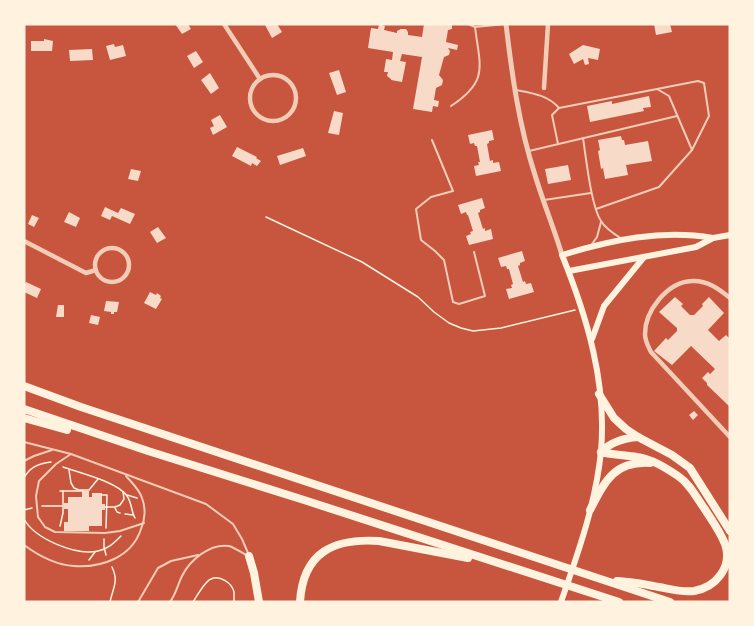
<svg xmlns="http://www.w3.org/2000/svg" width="754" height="626" viewBox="0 0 754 626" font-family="Inter,sans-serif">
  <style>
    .building { fill: #f7dbc8 }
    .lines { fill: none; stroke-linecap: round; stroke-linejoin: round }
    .path { stroke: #fff3e0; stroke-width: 1.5 }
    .service { stroke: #f1ccb7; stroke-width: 2 }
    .minor { stroke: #f1ccb7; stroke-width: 4.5 }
    .tertiary { stroke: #f1ccb7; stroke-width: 5 }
    .secondary { stroke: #fff3e0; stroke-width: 6 }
    .motorway { stroke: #fff3e0; stroke-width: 8 }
  </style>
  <rect width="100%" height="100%" fill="#c8553d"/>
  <g class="building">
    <polygon points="175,24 188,24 191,29 182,34"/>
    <polygon points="266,24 277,24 282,32 272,38 265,25"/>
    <polygon points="379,24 385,26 384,30 397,33 397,31 401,29 406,29 408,32 408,35 422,37 424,24 451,24 452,25 452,29 448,30 446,42 458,45 457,50 448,48 450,51 449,55 444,57 439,75 443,80 442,85 436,88 434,100 439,101 438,107 433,106 432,112 413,109 422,57 402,54 400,61 406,62 402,82 391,80 391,79 387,76 388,72 384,72 386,59 392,60 393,52 368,48 371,28 378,29"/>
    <polygon points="654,24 663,24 663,25 670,24 672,32 656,35"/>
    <polygon points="44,39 53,41 52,51 31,51 31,41 44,41"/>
    <polygon points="114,44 115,47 123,45 126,56 110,60 106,46"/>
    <polygon points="583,45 600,49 598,60 588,58 589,64 585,65 583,59 574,64 569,54"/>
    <polygon points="92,49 93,60 70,61 69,50"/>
    <polygon points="196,51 203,62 194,68 187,56"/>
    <polygon points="339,70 346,92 337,95 329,73"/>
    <polygon points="210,73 219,88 211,94 201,80"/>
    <polygon points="649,96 651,107 643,108 644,111 590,122 587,106 612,101 612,104"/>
    <polygon points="334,111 343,113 339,135 328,133"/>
    <polygon points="220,115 227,127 213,135 210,128 214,126 211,120"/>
    <polygon points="492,130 494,140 489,141 489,143 487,144 490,161 493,160 493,163 499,162 501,171 476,176 474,166 479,165 478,162 480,162 477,146 475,146 474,143 470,144 468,135"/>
    <polygon points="621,136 622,140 624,140 625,145 648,141 652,161 626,165 628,175 605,179 603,168 601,169 598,151 600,150 598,140"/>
    <polygon points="237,147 257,157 256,158 261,161 257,166 252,163 251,166 232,156"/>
    <polygon points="303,148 306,156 280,165 277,156"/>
    <polygon points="568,165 571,180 548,184 545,169"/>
    <polygon points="131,169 141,171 138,181 128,179"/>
    <polygon points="482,198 485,208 480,210 480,212 478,213 483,229 485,228 485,231 491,229 493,239 469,245 466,236 471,234 470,232 473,231 468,215 467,215 466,212 461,214 458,205"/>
    <polygon points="105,207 118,213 121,208 135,214 130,224 112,216 110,220 101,216"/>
    <polygon points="69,212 80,218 76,227 64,222"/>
    <polygon points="32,215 39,218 34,227 28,224"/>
    <polygon points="158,227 166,238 157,243 150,232"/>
    <polygon points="522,251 525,261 520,263 520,265 518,266 523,282 525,281 526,284 531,283 534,292 509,299 506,289 512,288 511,285 513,284 509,269 507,269 506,266 501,267 498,258"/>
    <polygon points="26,282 41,289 37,298 24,292 24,286"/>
    <polygon points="150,292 156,295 157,293 161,296 160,298 162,299 156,309 144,303"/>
    <polygon points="675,297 683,304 681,306 690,315 694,315 703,306 702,304 709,297 724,313 708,330 719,341 726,335 730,339 730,354 729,355 730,357 730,407 707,385 707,383 702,378 708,372 710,374 715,369 691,346 672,365 654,351 666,338 668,340 677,331 677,328 659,312"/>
    <polygon points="106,301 119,302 117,312 114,312 114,314 111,314 111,312 104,311"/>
    <polygon points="58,305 64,305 64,317 56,317"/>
    <polygon points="91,315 100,317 98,325 89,323"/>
    <polygon points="694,411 698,415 693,420 689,415"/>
    <polygon points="82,491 89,491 89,497 92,497 92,493 102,493 102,504 105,504 105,510 102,510 102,526 89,526 89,531 64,531 64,522 68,522 68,509 64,509 64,503 68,503 68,497 82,497"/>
  </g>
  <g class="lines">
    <g class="path">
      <polyline points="266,217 362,262 418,297 434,312 449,323 461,328 473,331 501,328 575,310"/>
      <path d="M 63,467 C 80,473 118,482 127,496 C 132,503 131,511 135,518"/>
      <polyline points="69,470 71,483 74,488 79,490 89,490 98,479"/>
      <path d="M 24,478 C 29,468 40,463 51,462"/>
      <polyline points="60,491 83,491"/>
      <polyline points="102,495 107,495 106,528"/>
      <polyline points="127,495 137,498"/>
      <polyline points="42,506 62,506"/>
      <polyline points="105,507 115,507 120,505 124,499 123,492"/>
      <polyline points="115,508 117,512 120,513"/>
      <polyline points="24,510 32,508"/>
      <polyline points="125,514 133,515"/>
      <path d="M 24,519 C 35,539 76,556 98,551 C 108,549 114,543 121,536"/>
      <polyline points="60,526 63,513 63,491"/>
      <polyline points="104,539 104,547 106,555"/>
      <polyline points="89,560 95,552"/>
      <path d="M 110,602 C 113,587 119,582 112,567"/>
      <path d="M 193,602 C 197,596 205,581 211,579 C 220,575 232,583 234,592 C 234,594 234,600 234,602"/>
    </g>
    <g class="service">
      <polyline points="468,24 475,27"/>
      <polyline points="657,89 698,81 704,83 709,116 692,150"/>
      <path d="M 516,90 C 532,93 548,95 559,108"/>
      <path d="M 451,106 C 489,81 480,67 475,27 L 506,24"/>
      <path d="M 583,138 C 586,157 591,206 601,221 C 605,228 614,234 622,239"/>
      <polyline points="432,140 453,191 431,197 416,209 421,240 435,251 444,260 453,302 459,304 485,296 474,252"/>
      <polyline points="558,144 552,115 559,108 657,89 669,96 692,150 659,187 596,209"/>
      <polyline points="529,151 677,116"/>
      <polyline points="544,200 591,193"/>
      <polyline points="592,244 597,237 601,222"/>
      <polyline points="24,442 71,454 206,504 233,524 242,539 248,553"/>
      <polyline points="71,454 56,464 39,481 36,496 38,517 45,527 55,532 105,533 120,531 144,523"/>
      <polyline points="24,461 34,456 52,450"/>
      <path d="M 24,545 C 39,556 56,565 74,566 C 102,568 132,557 141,529 C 145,520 146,508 142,498 C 139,489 132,483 126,476"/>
      <polyline points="138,602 158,568 171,561 198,555"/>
      <path d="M 170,602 C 176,594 178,584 182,576 C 190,560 210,543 229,546 C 235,548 241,552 246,555"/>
    </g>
    <g class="minor">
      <polyline points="224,24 260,79"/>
      <circle cx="273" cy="98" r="23"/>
      <polyline points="544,88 548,24"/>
      <polyline points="24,241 86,273 96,270"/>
      <circle cx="112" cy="265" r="17"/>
      <path d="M 730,298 C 719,289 707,280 692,281 C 667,282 645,311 645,334 C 645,341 648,346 651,352 L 730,437"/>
    </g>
    <path class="tertiary" d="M 506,24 C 512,75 519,126 535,175 C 543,202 554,228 562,255"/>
    <g class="secondary">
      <polyline points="569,271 696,247 713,238 730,235"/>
      <polyline points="592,339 604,306 644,257"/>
      <path d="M 561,602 C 578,553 596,503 601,451 C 607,383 587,317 562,255 C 611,240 662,229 713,238"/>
    </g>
    <g class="motorway">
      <polyline points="24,386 81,407 670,602"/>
      <polyline points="599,394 614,418 626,429 638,437 672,455 690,468 730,531"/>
      <polyline points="24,409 148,451 304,500 619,602"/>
      <polyline points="24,418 67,430"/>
      <path d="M 601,452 C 613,455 625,455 637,457 C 652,459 666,468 678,476 C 690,484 696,497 704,508 C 711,519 720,531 725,544 C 733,567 716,587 694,591 C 681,593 667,588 653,586 C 641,583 629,582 617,581"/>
      <path d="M 601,452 C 611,442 623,438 638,437"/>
      <path d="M 590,510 C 605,481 614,461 650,463"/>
      <polyline points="249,556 254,573 259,602"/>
      <path d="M 300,602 C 303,552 334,538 379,541 L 468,558"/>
    </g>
  </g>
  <rect width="754" height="626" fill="none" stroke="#fff3e0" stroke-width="51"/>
</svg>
